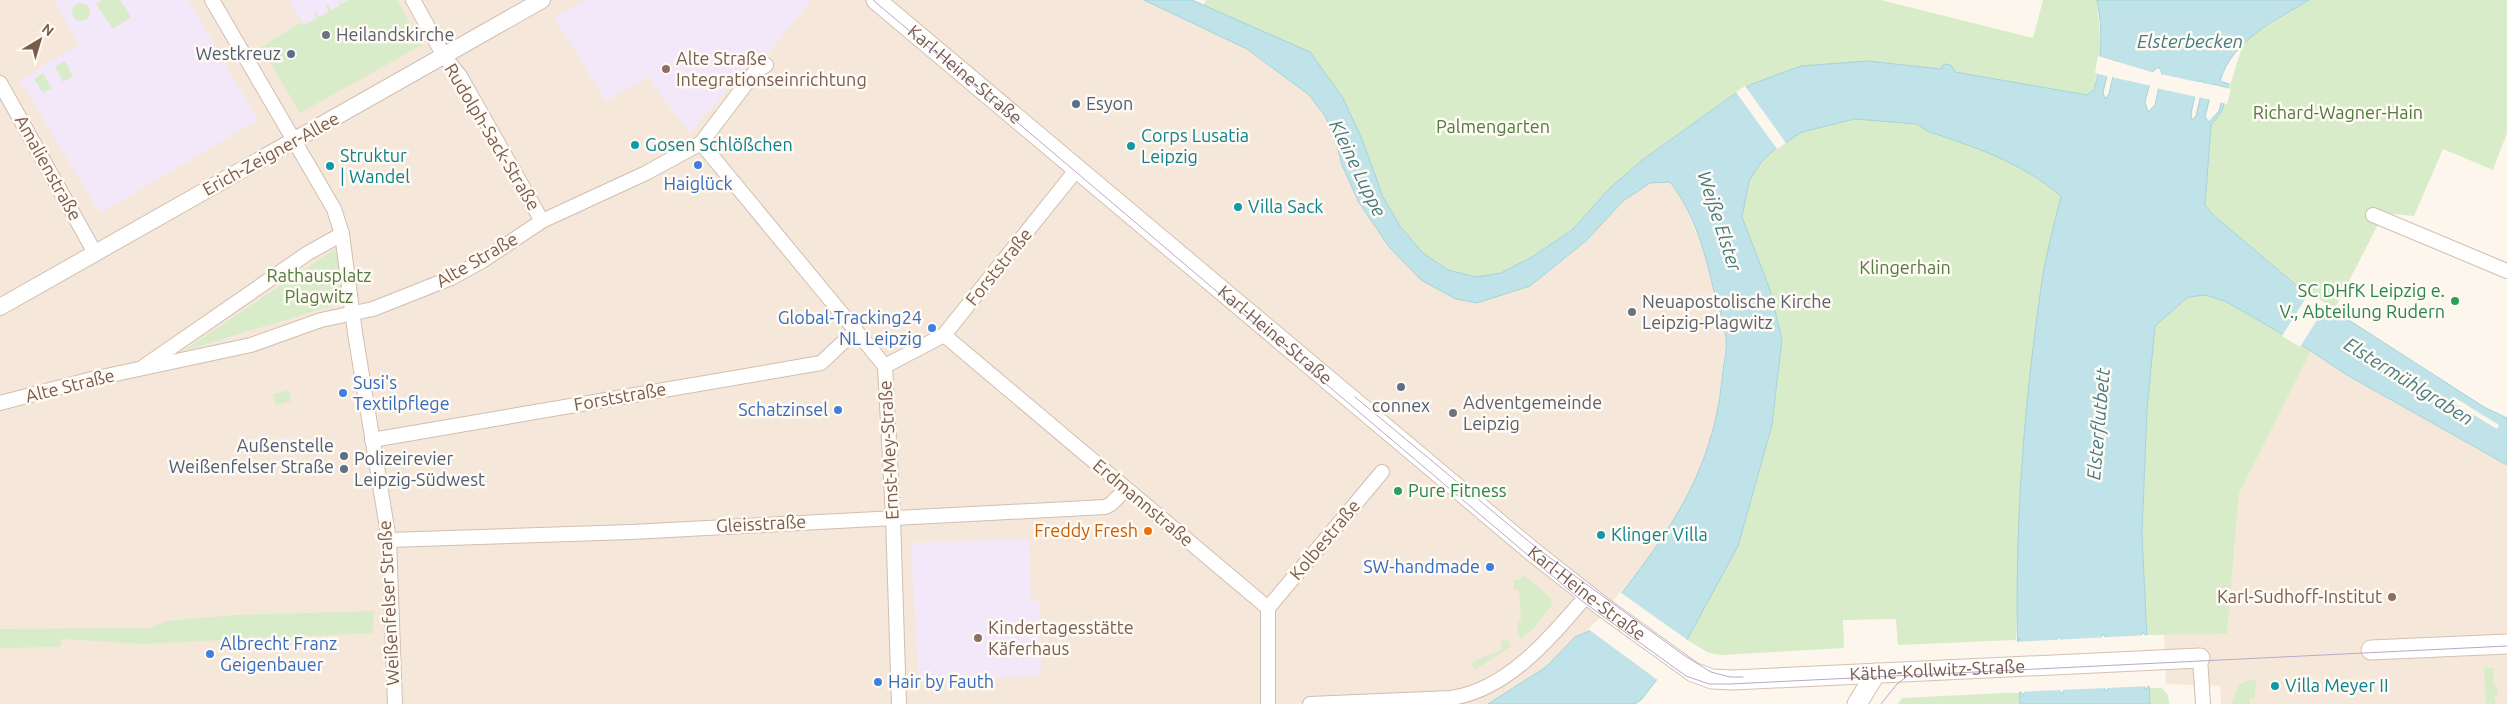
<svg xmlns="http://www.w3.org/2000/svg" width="2507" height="704" viewBox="0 0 2507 704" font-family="Ubuntu,sans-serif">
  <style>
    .residential { fill: #f5e8da }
    .education { fill: #f3e8fa }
    .green { fill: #d8ecc9 }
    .water { fill: #bfe3e8; stroke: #a5d3da; fill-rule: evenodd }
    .pier { fill: #fdf6ec }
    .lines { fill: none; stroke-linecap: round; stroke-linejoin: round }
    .minor-casing { stroke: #d1beb0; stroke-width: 16 }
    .tertiary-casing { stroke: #d1beb0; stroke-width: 18 }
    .secondary-casing { stroke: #d6c0b0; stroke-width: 21 }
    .minor { stroke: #fff; stroke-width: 14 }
    .tertiary { stroke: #fff; stroke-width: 16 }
    .secondary { stroke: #fff; stroke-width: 19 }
    .tram { stroke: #b9a8c9; stroke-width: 1 }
    .worship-dot { fill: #6b7280; stroke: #fffaf3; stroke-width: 2 }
    .service-dot { fill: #5c6f8a; stroke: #fffaf3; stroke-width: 2 }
    .education-dot { fill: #8d6e63; stroke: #fffaf3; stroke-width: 2 }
    .culture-dot { fill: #0f9aa8; stroke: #fffaf3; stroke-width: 2 }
    .shop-dot { fill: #3f7fe0; stroke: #fffaf3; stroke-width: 2 }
    .leisure-dot { fill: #2e9e5b; stroke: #fffaf3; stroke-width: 2 }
    .food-dot { fill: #e8710a; stroke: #fffaf3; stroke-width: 2 }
    .labels { text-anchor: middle; stroke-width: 5; stroke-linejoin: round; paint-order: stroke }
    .worship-label { font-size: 18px; fill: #5b616d; stroke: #fffaf3; text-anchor: start }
    .service-label { font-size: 18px; fill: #4e5e75; stroke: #fffaf3; text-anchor: end }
    .education-label { font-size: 18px; fill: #785e54; stroke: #fffaf3; text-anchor: start }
    .street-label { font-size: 18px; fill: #7a5c4d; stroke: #fffaf3 }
    .park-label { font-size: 18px; fill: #537a41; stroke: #fffaf3 }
    .culture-label { font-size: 18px; fill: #0d838f; stroke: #fffaf3; text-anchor: start }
    .shop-label { font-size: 18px; fill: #366cbe; stroke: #fffaf3; text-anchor: end }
    .leisure-label { font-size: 18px; fill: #27864d; stroke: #fffaf3; text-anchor: end }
    .food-label { font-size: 18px; fill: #c56008; stroke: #fffaf3; text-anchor: end }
    .water-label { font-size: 19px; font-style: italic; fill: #437c86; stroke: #fffaf3 }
  </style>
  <rect width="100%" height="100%" fill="#fdf6ec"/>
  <g class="residential">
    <polygon points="0,0 1144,0 1247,49 1309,95 1325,116 1335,138 1342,165 1358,201 1389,247 1421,280 1587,240 1623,201 1650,183 1670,182 1682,198 1706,257 1726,338 1719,405 1710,443 1693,488 1664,538 1624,591 1592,630 1575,637 1546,667 1488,704 0,704"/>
    <polygon points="2311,351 2347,375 2507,465 2507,704 2221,704 2220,686 2166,684 2164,635 2227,633 2239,494"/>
  </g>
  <g class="education">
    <polygon points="54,0 188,0 258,120 100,213 20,80 79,44"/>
    <polygon points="289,0 348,0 304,25"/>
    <polygon points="586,0 811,0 761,62 755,57 690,133 660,94 649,76 606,101 554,17"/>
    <polygon points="1029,539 1031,601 1039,601 1041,675 919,682 911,543"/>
  </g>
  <g class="green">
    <polygon points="102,0 120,0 131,17 113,29 96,4"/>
    <polygon points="337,0 342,4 349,0 397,0 422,45 300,113 261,47 302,22 304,25 317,18 314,13 316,11 319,17 329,12 326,6 328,5 331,10 340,6"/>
    <polygon points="1206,0 1881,0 2033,38 2043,0 2097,0 2101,49 2094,90 2087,95 1955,72 1951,65 1944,64 1941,69 1868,61 1752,84 1733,95 1641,161 1610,188 1572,230 1532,257 1501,273 1476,277 1448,270 1423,253 1400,226 1383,197 1362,139 1343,98 1203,5"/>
    <polygon points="2309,0 2507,0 2507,133 2493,170 2443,149 2414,216 2384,213 2334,310 2302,290 2212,214 2205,205 2211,125 2222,111 2243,44 2256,33"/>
    <circle cx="81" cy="12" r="9"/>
    <polygon points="65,61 73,76 63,82 55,67"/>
    <polygon points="43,73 52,88 43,93 34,79"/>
    <path d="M 1855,119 L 1917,124 L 1927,131 C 1978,148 2018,161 2061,196 L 2041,287 L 2024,443 L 2016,640 L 1898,645 L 1896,619 L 1843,620 L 1844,648 L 1721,655 L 1709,653 L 1687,640 L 1738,546 L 1772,425 L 1782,339 L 1770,290 L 1742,217 L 1749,181 L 1762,161 L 1774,150 L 1802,132 Z"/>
    <polygon points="338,247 344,302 183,351"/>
    <polygon points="2206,295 2227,302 2311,351 2239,494 2227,634 2147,635 2142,533 2147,410 2155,326 2188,297"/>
    <polygon points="289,390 291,401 276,405 273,394"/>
    <polygon points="1524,575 1549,596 1553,604 1534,628 1521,639 1518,635 1517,621 1521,621 1519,590 1514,590 1514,580 1520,580"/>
    <polygon points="374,611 373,633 143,644 61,639 61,647 0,648 0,629 148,628 168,621 235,615"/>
    <polygon points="1508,640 1511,646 1475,670 1472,664 1474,662 1494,652 1497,653 1501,650 1501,641"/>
    <polygon points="2484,668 2493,668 2494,686 2497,687 2498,694 2494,696 2496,704 2486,704"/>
    <polygon points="2256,680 2255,698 2250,698 2250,704 2232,704 2238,685 2247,681"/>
    <polygon points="2149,688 2162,688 2168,695 2169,704 2150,704"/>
    <polygon points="2004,693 2019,693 2020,704 1898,704 1902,698"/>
  </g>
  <path class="water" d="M 1144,0 L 1192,0 L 1310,52 L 1343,98 L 1362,139 L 1383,197 L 1400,226 L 1423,253 L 1448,270 L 1476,277 L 1501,273 L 1532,257 L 1572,230 L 1610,188 L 1641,161 L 1733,95 L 1752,84 L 1801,66 L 1868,61 L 1941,69 L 1944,64 L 1951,65 L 1955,72 L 2087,95 L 2094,90 C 2102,62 2103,29 2097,0 L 2309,0 C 2275,21 2232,40 2220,81 L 2229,84 L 2222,111 L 2211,125 L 2205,205 L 2212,214 L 2302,290 L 2484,407 L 2507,418 L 2507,465 L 2347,375 L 2311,351 L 2227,302 L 2206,295 L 2188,297 L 2155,326 L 2147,410 L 2142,533 L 2150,704 L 2020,704 C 2012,566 2021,425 2041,288 C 2045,257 2054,226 2061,196 C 2019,161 1977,148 1927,131 L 1917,124 L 1855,119 L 1802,132 L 1774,150 L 1762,161 L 1749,181 L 1742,217 L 1770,290 L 1782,339 L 1772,425 L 1738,546 L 1687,640 L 1642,699 L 1635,704 L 1488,704 L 1546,667 L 1575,637 L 1592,630 L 1601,620 C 1660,544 1712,480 1722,380 C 1723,367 1727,351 1726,338 C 1724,320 1716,300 1712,283 C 1704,248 1692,210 1670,182 L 1650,183 L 1623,201 L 1587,240 L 1530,286 L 1477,303 L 1456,299 L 1421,280 L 1389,247 L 1358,201 L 1342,165 L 1335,138 L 1325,116 L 1309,95 L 1247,49 ZM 2111,60 L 2117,61 L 2116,63 L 2109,94 L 2105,99 L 2103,92 ZM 2159,67 L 2162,73 L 2155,105 L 2148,112 L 2145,102 L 2153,71 ZM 2198,81 L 2204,82 L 2196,116 L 2192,120 L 2191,114 ZM 2213,84 L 2225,87 L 2219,111 L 2209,122 L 2205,117 ZM 2143,632 L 2145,635 L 2148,686 L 2146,690 L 2144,686 L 2141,636 ZM 2103,634 L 2105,637 L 2108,688 L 2107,691 L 2104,688 L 2101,637 ZM 2058,636 L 2061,639 L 2064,690 L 2062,694 L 2059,690 L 2057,640 ZM 2019,638 L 2022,642 L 2025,692 L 2023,695 L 2021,692 Z"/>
  <g class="pier">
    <polygon points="2098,56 2155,73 2152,86 2111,77 2113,63 2110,77 2095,73"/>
    <polygon points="2160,74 2231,89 2227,104 2219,102 2222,89 2215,87 2212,100 2198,97 2200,84 2197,97 2156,88"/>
    <polygon points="1745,86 1786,143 1777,149 1736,92"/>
    <polygon points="2309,293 2327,304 2300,347 2282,336"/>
    <polygon points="2457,399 2499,425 2497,429 2455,404"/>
    <polygon points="1620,592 1689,641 1659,681 1588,629 1599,619"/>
    <polygon points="2149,635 2152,686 2017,692 2014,642"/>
  </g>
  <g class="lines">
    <defs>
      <g id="minor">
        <polyline points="212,0 334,209 342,234 355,333 389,540 395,704"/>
        <polyline points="413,0 444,56 460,76 542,221"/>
        <polyline points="0,83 95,253"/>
        <polyline points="701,143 885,366 893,517 899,704"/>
        <polyline points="2373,215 2507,271"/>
        <polyline points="944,335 1268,608"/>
        <polyline points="885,366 944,335 1077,169"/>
        <polyline points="143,367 308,253 342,234"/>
        <polyline points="0,403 92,379 251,345 321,320 373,309 451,278 482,261 542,221 646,173 701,143 755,72 766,65"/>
        <polyline points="372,440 821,363 856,330"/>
        <polyline points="389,540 631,532 1105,507 1111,504 1126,489"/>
        <polyline points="1268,608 1382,472"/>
        <polyline points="2200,658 2203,704"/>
        <polyline points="1268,704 1268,608"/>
        <path d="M 1310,704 L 1451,698 C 1508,690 1552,636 1587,595"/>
      </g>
      <polyline id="tertiary" points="0,307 542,0"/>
      <g id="secondary">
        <path id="s1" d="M 876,0 L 1533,552 L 1603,607 L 1693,672 L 1712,679 L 1733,680 L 2200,658"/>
        <polyline points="2371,650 2507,644"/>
        <polyline points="1857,704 1876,673"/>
      </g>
    </defs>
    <use href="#minor" class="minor-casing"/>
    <use href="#tertiary" class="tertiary-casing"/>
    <use href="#secondary" class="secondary-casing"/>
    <use href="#minor" class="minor"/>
    <use href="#tertiary" class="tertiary"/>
    <use href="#secondary" class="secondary"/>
    <g class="tram">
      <polyline points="873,0 1582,601 1686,676 1709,684 1730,684 2507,646"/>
      <polyline points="1355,397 1538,549 1685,656 1711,672 1730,677 1743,677"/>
      <polyline points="1881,704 1897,684 1909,675"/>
    </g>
  </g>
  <g class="worship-dot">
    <circle cx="326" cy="35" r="5"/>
    <circle cx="1632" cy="312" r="5"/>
    <circle cx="1453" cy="413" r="5"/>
  </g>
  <g class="service-dot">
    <circle cx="291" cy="54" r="5"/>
    <circle cx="1076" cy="104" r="5"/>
    <circle cx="1401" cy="387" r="5"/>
    <circle cx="344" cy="456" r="5"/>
    <circle cx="344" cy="469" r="5"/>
  </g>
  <g class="education-dot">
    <circle cx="666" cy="69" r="5"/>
    <circle cx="2392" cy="597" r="5"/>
    <circle cx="978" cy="638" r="5"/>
  </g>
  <g class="culture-dot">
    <circle cx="635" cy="145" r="5"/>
    <circle cx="1131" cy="146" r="5"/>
    <circle cx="330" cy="166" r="5"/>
    <circle cx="1238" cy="207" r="5"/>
    <circle cx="1601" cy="535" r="5"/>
    <circle cx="2275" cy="686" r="5"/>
  </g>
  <g class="shop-dot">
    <circle cx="698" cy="165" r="5"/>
    <circle cx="932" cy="328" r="5"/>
    <circle cx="343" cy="393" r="5"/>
    <circle cx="838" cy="410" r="5"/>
    <circle cx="1490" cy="567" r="5"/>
    <circle cx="210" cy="654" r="5"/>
    <circle cx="878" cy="682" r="5"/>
  </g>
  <g class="leisure-dot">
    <circle cx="2455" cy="301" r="5"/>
    <circle cx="1398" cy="491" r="5"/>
  </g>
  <circle class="food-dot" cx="1148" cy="531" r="5"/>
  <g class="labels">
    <g class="worship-label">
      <text x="336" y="41">Heilandskirche</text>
      <text x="1642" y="308">Neuapostolische Kirche<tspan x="1642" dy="21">Leipzig-Plagwitz</tspan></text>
      <text x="1463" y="409">Adventgemeinde<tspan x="1463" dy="21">Leipzig</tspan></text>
    </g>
    <g class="service-label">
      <text x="281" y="60">Westkreuz</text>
      <text x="1086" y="110" text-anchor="start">Esyon</text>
      <text x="1401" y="412" text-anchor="middle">connex</text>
      <text x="334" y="452">Außenstelle<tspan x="334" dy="21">Weißenfelser Straße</tspan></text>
      <text x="354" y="465" text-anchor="start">Polizeirevier<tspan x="354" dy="21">Leipzig-Südwest</tspan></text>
    </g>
    <g class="education-label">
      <text x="676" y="65">Alte Straße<tspan x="676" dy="21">Integrationseinrichtung</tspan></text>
      <text x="2382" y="603" text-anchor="end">Karl-Sudhoff-Institut</text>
      <text x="988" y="634">Kindertagesstätte<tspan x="988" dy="21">Käferhaus</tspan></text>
    </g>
    <g class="street-label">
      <text dy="6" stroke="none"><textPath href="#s1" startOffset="116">Karl-Heine-Straße</textPath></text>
      <text transform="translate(492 137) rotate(59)" y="6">Rudolph-Sack-Straße</text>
      <text transform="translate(271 154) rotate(-29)" y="6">Erich-Zeigner-Allee</text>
      <text transform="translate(48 168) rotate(61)" y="6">Amalienstraße</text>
      <text transform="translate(477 260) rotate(-30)" y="6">Alte Straße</text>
      <text transform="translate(999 267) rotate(-51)" y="6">Forststraße</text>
      <text dy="6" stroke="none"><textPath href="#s1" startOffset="521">Karl-Heine-Straße</textPath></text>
      <text transform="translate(70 386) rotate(-14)" y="6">Alte Straße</text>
      <text transform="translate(620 397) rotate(-10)" y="6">Forststraße</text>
      <text transform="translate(889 450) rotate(-93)" y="6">Ernst-Mey-Straße</text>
      <text transform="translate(1143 503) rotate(40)" y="6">Erdmannstraße</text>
      <text transform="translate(761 524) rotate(-3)" y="6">Gleisstraße</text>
      <text transform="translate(1325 540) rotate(-50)" y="6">Kolbestraße</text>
      <text dy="6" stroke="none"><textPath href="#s1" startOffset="926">Karl-Heine-Straße</textPath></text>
      <text transform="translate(389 603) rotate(-93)" y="6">Weißenfelser Straße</text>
      <text dy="6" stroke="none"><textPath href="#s1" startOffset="1304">Käthe-Kollwitz-Straße</textPath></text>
    </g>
    <g class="park-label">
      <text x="2338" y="119">Richard-Wagner-Hain</text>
      <text x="1493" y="133">Palmengarten</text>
      <text x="1905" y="274">Klingerhain</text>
      <text x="319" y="282">Rathausplatz<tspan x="319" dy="21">Plagwitz</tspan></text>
    </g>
    <g class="culture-label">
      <text x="1141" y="142">Corps Lusatia<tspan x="1141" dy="21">Leipzig</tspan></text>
      <text x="645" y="151">Gosen Schlößchen</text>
      <text x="340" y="162">Struktur<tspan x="340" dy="21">| Wandel</tspan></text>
      <text x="1248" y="213">Villa Sack</text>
      <text x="1611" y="541">Klinger Villa</text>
      <text x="2285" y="692">Villa Meyer II</text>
    </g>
    <g class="shop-label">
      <text x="698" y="190" text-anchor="middle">Haiglück</text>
      <text x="922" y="324">Global-Tracking24<tspan x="922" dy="21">NL Leipzig</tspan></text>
      <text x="353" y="389" text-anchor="start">Susi's<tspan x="353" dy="21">Textilpflege</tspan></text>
      <text x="828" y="416">Schatzinsel</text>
      <text x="1480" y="573">SW-handmade</text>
      <text x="220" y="650" text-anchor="start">Albrecht Franz<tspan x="220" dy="21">Geigenbauer</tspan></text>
      <text x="888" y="688" text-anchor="start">Hair by Fauth</text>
    </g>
    <g class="leisure-label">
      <text x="2445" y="297">SC DHfK Leipzig e.<tspan x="2445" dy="21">V., Abteilung Rudern</tspan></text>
      <text x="1408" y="497" text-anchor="start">Pure Fitness</text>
    </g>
    <g class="food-label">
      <text x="1138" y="537">Freddy Fresh</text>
    </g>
    <g class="water-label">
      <text x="2190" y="48">Elsterbecken</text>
      <text transform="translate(1358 168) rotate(64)" y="7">Kleine Luppe</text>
      <text transform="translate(1720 221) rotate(72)" y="7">Weiße Elster</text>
      <text transform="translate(2409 381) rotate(32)" y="7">Elstermühlgraben</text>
      <text transform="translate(2098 424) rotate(-85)" y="7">Elsterflutbett</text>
    </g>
  </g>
  <g transform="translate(40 40) rotate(38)" stroke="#fffaf3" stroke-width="4" paint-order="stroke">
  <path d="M0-4L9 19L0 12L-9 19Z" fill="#7a5c4d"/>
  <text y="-8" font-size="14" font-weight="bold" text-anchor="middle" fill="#7a5c4d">N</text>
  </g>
</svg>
